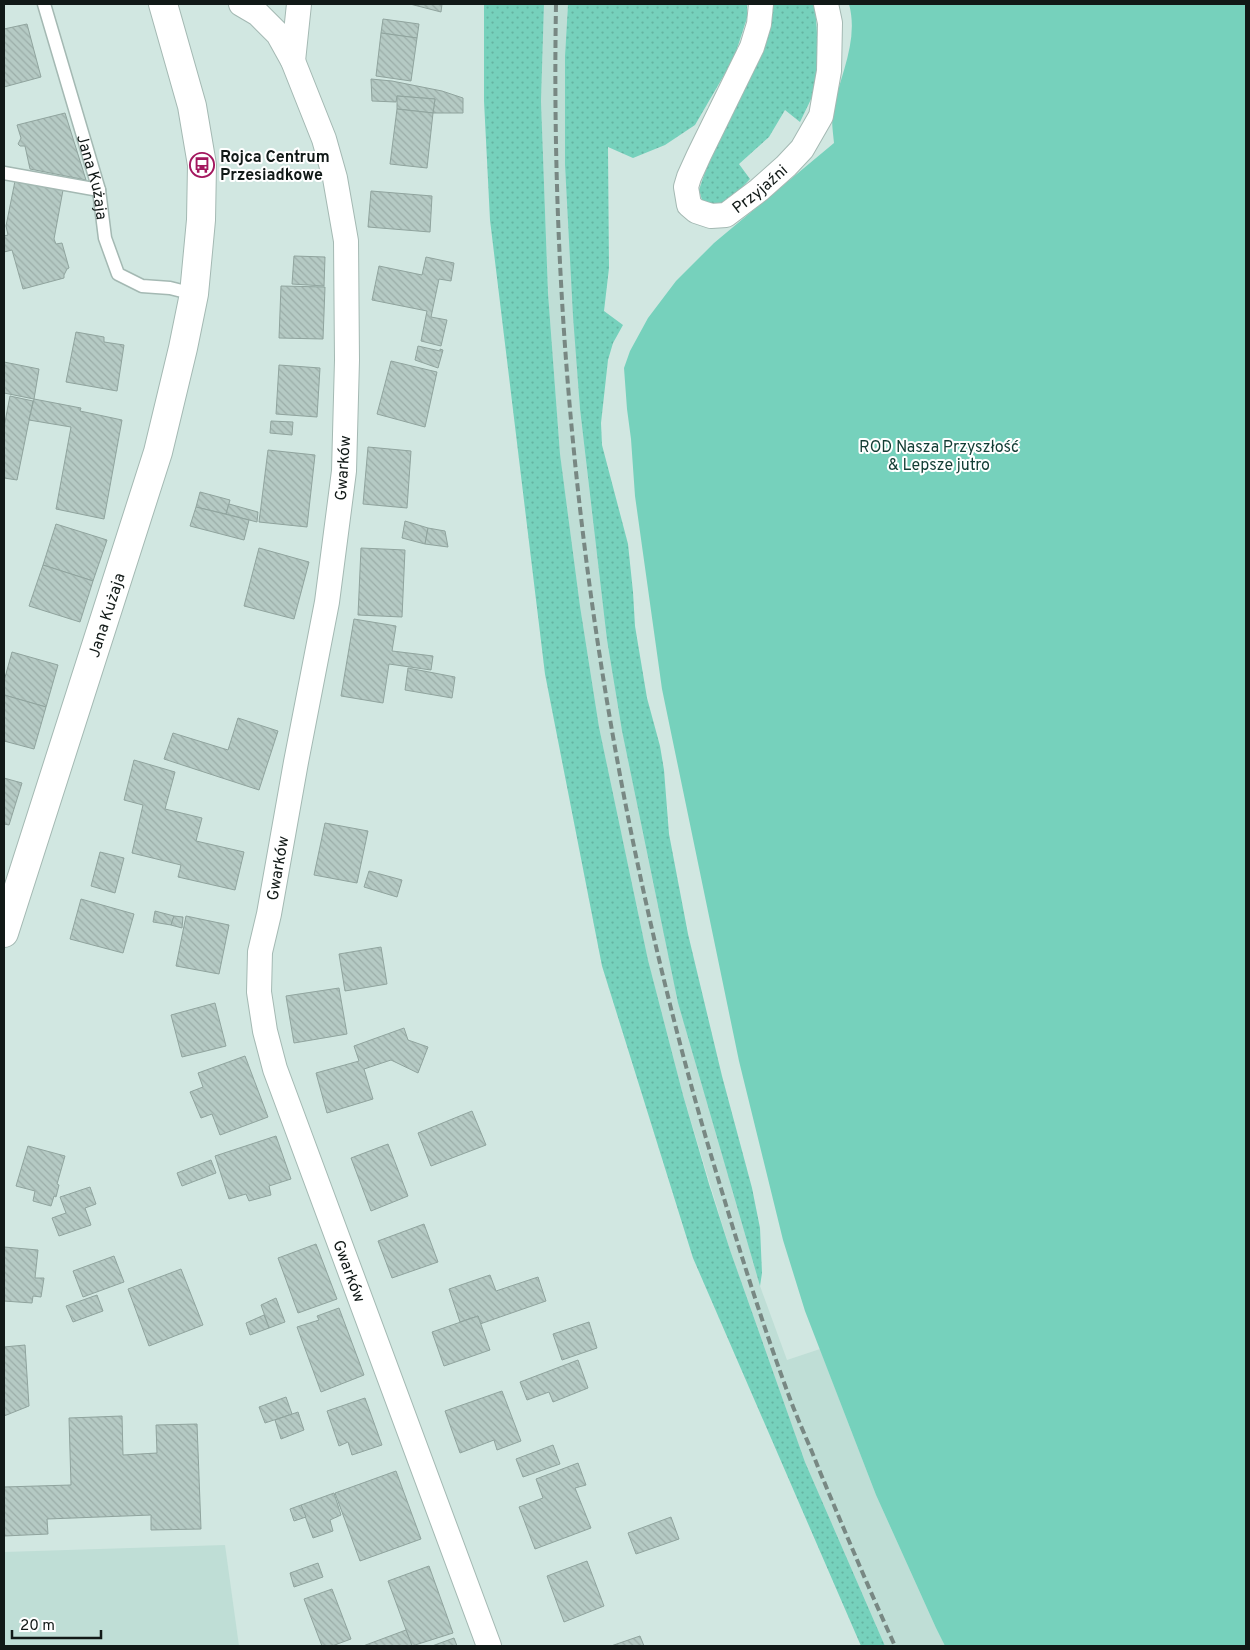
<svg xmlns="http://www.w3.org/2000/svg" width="1250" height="1650" viewBox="0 0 1250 1650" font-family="Overpass,sans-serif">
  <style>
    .built { fill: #bfded6 }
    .grass { fill: url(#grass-dots) }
    .garden { fill: #76d1bc }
    .building { fill: url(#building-back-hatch); stroke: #90a49e }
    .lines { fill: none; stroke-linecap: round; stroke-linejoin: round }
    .service-casing { stroke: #a4b9b3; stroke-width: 15 }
    .minor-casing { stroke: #a4b9b3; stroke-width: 26 }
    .tertiary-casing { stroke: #a4b9b3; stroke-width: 30 }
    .service { stroke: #fff; stroke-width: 12 }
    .minor { stroke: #fff; stroke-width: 24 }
    .tertiary { stroke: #fff; stroke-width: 28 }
    .rail { stroke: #788883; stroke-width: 4; stroke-dasharray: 8 4; stroke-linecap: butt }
    .labels { text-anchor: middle; stroke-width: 4; stroke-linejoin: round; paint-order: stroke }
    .poi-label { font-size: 16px; font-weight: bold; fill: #111917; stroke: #fff; text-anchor: start }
    .street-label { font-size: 16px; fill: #111917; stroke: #fff }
    .park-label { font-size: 16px; fill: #123d34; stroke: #fff }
  </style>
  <defs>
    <pattern id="grass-dots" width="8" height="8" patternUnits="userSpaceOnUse" patternTransform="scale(1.25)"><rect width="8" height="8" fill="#76d1bc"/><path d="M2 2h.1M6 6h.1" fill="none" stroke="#65b3a1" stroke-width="1.8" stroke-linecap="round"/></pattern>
    <pattern id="building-back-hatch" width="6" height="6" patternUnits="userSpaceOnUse" patternTransform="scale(1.25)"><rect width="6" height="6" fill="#b5cac4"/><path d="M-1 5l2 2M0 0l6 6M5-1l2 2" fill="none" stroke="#9bada8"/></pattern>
  </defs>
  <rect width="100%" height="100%" fill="#d1e7e1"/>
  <g class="built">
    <polygon points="544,4 568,4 565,56 565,165 580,409 607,640 622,731 678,1003 760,1286 787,1360 820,1349 876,1495 936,1628 945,1646 885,1646 805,1462 730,1250 683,1095 648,960 599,727 580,606 560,455 548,293 541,101"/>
    <polygon points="225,1545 239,1646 4,1646 4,1552"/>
  </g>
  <g class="grass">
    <polygon points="484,4 544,4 541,101 548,293 560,454 580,606 599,727 648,960 683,1095 709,1184 730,1250 805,1462 885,1646 861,1646 693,1258 602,966 545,674 490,220 484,101"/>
    <polygon points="568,4 747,4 747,18 734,58 695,125 665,145 633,158 608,147 609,268 604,311 623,325 613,343 608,360 601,423 602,445 628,544 633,592 635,626 647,698 660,746 664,770 669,834 688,934 722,1076 752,1188 760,1228 762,1273 760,1286 678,1003 622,731 607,640 580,409 573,316 565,165 565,56"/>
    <polygon points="769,4 815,4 819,62 814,93 800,122 785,110 769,137 739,164 750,179 732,198 717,206 702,200 699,190 705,172 735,105 764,50"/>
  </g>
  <path class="garden" d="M 849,4 L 1246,4 L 1246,1646 L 945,1646 L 936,1628 L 876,1495 L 805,1311 L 783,1240 L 739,1061 L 662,689 L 635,496 L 631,439 L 627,409 L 624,368 L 630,351 L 648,318 L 676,281 L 714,243 L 834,143 C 833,132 831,121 833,111 C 840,75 859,41 849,4 Z"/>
  <g class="building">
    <polygon points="410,4 442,4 441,12"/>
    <polygon points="383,19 419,24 417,38 381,33"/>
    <polygon points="27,24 41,77 4,87 4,29"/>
    <polygon points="381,33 417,38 411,81 376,76"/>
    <polygon points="371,79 392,81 442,91 463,98 463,113 433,113 435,99 397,96 396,102 372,101"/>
    <polygon points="397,96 435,99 433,113 397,109"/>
    <polygon points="397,109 433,113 427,168 390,164"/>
    <polygon points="65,113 86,180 30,169 25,146 20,146 18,144 21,138 17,125"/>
    <polygon points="15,181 63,190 54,239 56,244 62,243 69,268 67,269 64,275 64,278 23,289 12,250 4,252 4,236 8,235 6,226"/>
    <polygon points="371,191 432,196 430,232 368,227"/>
    <polygon points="294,256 325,257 324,286 292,284"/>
    <polygon points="426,257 454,263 451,281 439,279 431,317 447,320 441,346 421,341 427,311 372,300 379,266 422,275"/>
    <polygon points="281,286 325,287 323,339 279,338"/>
    <polygon points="76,332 104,337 104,342 124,345 117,391 66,382"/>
    <polygon points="418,346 440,351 440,349 443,350 438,368 415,360"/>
    <polygon points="391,361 437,372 425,427 377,414"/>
    <polygon points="4,362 39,369 34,399 4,393"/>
    <polygon points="279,365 320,368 317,417 276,414"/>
    <polygon points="10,396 33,401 17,480 4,478 4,427"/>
    <polygon points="34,399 81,408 80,411 122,420 104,519 56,509 71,427 29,420"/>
    <polygon points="271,421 293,422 292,435 270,433"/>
    <polygon points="368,447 411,451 407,508 363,504"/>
    <polygon points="268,450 315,455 307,527 259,522"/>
    <polygon points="200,492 230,500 226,514 196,507"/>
    <polygon points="229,504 258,512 257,522 226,514"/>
    <polygon points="196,507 249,520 244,540 190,526"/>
    <polygon points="405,521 428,528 425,544 402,538"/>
    <polygon points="56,524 107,540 93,581 43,565"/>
    <polygon points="428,528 445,531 448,547 425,544"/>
    <polygon points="259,548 309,562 294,619 244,606"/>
    <polygon points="361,548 405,550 402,617 358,615"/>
    <polygon points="43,565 93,581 80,622 29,606"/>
    <polygon points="354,619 396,626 392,651 433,656 431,670 389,664 383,703 341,696"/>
    <polygon points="12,652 58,665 46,707 4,695 4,681"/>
    <polygon points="408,668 455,677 452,698 405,690"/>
    <polygon points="4,695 46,707 34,749 4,741"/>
    <polygon points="238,718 278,731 259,790 164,759 173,733 228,750"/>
    <polygon points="134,760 175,772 165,809 202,818 196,841 244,852 235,890 178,877 181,865 132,853 143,805 124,800"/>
    <polygon points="4,778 22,783 9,825 4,824"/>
    <polygon points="325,823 368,831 357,883 314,875"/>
    <polygon points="100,852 124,858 115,893 91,886"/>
    <polygon points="369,871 402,880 397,897 364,887"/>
    <polygon points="81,899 134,914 123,953 70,939"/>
    <polygon points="155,911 174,916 171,925 153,922"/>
    <polygon points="174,916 183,917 182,928 171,925"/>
    <polygon points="186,916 229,925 219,974 176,966"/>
    <polygon points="381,947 387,984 345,991 339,954"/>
    <polygon points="339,988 347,1034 294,1043 286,996"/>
    <polygon points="215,1003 226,1046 182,1057 171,1015"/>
    <polygon points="404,1028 408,1040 428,1047 418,1073 391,1060 364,1069 373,1099 327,1113 316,1073 359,1061 354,1046"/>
    <polygon points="245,1056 268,1117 220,1135 212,1114 201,1118 190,1092 203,1087 198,1073"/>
    <polygon points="472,1111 486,1145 431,1166 418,1133"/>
    <polygon points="276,1136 291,1179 269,1186 271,1195 249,1201 246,1194 229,1199 215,1156"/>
    <polygon points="388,1144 408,1196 371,1211 351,1158"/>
    <polygon points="28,1146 65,1156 57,1184 59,1185 56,1197 54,1196 51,1206 33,1201 35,1191 16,1186"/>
    <polygon points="211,1160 216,1173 182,1186 177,1173"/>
    <polygon points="90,1187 96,1204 85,1208 91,1225 59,1236 52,1218 66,1213 60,1197"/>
    <polygon points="424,1224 438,1262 392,1278 378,1241"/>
    <polygon points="316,1244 337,1299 298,1313 278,1258"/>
    <polygon points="4,1247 38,1250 35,1278 44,1278 41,1297 33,1296 32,1303 4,1301"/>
    <polygon points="114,1256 124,1282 83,1297 73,1271"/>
    <polygon points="181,1269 203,1325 149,1346 128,1289"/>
    <polygon points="490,1275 496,1291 538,1277 546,1301 480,1324 478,1316 460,1322 449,1289"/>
    <polygon points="97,1295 103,1311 73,1322 66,1306"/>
    <polygon points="276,1298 285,1322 269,1328 261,1305"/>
    <polygon points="339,1308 364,1375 321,1392 297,1327 319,1320 317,1316"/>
    <polygon points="264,1315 269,1328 250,1335 246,1323"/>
    <polygon points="478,1316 490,1350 444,1366 432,1332"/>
    <polygon points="589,1322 597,1348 562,1360 553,1334"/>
    <polygon points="25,1345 29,1406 4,1416 4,1347"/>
    <polygon points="578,1360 588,1388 553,1402 549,1392 527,1400 520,1382"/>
    <polygon points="502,1391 521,1441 497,1450 494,1440 460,1453 445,1411"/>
    <polygon points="286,1397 292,1414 265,1423 259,1407"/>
    <polygon points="365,1398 382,1445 352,1455 348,1442 339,1446 327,1411"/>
    <polygon points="298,1412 304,1430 281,1439 275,1420"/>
    <polygon points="122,1416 123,1455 157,1453 156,1425 197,1424 201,1529 151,1530 151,1515 47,1519 48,1534 4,1536 4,1487 71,1485 69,1418"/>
    <polygon points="553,1445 560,1464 523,1477 516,1459"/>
    <polygon points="578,1463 586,1485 575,1488 591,1528 535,1549 519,1507 543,1498 536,1479"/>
    <polygon points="396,1471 421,1539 360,1561 335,1493"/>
    <polygon points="334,1493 341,1515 330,1520 333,1531 313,1538 301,1505"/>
    <polygon points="301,1505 306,1517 294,1521 290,1509"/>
    <polygon points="671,1517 679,1539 636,1554 628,1533"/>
    <polygon points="587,1561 604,1606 564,1622 547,1576"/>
    <polygon points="318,1563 323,1577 294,1587 290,1573"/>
    <polygon points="429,1566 453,1633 412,1646 388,1581"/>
    <polygon points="332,1589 351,1639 332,1646 322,1646 304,1599"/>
    <polygon points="406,1630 412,1646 363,1646"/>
    <polygon points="640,1636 644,1646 611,1646"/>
    <polygon points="454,1638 457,1646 432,1646"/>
  </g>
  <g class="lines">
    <defs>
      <g id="service">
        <path id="s1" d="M 44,4 L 99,190 L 105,238 L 118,274 L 142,286 L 170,288 L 194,294"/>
        <polyline points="4,173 99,190"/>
      </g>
      <g id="minor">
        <path id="s2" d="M 241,4 L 258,14 L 278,34 L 293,61 L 324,139 L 335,178 L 346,241 L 347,360 L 344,471 L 327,602 L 296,762 L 269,914 L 260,952 L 259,992 L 265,1031 L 275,1069 L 489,1646"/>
        <path id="s3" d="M 761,4 L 759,24 L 752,47 L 699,155 L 689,177 L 686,187 L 689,205 L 696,211 L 711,216 L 726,215 L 759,190 L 786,166 L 802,149 L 821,116 L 829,71 L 830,23 L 826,4"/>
        <polyline points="293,61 299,4"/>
      </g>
      <g id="tertiary">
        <path id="s4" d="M 4,933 L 158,452 L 183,348 L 194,294 L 201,220 L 202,165 L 192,106 L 163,4"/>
      </g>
    </defs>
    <use href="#service" class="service-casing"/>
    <use href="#minor" class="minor-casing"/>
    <use href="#tertiary" class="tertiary-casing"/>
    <use href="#service" class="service"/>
    <use href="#minor" class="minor"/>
    <use href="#tertiary" class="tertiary"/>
    <path class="rail" d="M 556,4 C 549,391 600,773 708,1145 C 734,1232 760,1319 792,1404 C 800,1425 810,1446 818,1467 C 843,1527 868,1587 895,1646"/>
  </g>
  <defs>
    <symbol id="bus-ring" viewBox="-11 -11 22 22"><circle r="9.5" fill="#fff" stroke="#a3175e" stroke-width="1.5"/><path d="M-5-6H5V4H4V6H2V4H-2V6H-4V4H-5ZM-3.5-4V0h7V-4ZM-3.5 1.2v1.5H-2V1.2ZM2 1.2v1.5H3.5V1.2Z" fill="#a3175e"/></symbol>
  </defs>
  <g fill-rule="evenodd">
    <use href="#bus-ring" x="188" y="151" width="28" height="28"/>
  </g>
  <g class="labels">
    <g class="poi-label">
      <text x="220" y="162">Rojca Centrum<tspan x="220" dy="18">Przesiadkowe</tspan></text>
    </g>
    <g class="street-label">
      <text dy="6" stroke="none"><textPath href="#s1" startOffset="180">Jana Kużaja</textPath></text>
      <text dy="6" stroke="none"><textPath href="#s3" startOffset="300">Przyjaźni</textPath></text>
      <text transform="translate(342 468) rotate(-86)" y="6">Gwarków</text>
      <text dy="6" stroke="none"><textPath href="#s4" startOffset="334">Jana Kużaja</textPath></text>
      <text transform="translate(277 868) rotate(-80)" y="6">Gwarków</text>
      <text dy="6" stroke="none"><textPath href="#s2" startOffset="1320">Gwarków</textPath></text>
    </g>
    <g class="park-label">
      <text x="939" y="452">ROD Nasza Przyszłość<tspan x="939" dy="18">&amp; Lepsze jutro</tspan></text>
    </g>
  </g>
  <rect width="1250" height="1650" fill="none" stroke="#111917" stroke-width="10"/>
  <path d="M12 1630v8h89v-8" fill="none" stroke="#111917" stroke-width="2.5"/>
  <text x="20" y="1630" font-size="15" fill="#111917" stroke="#ffffff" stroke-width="4" paint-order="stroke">20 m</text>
</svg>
